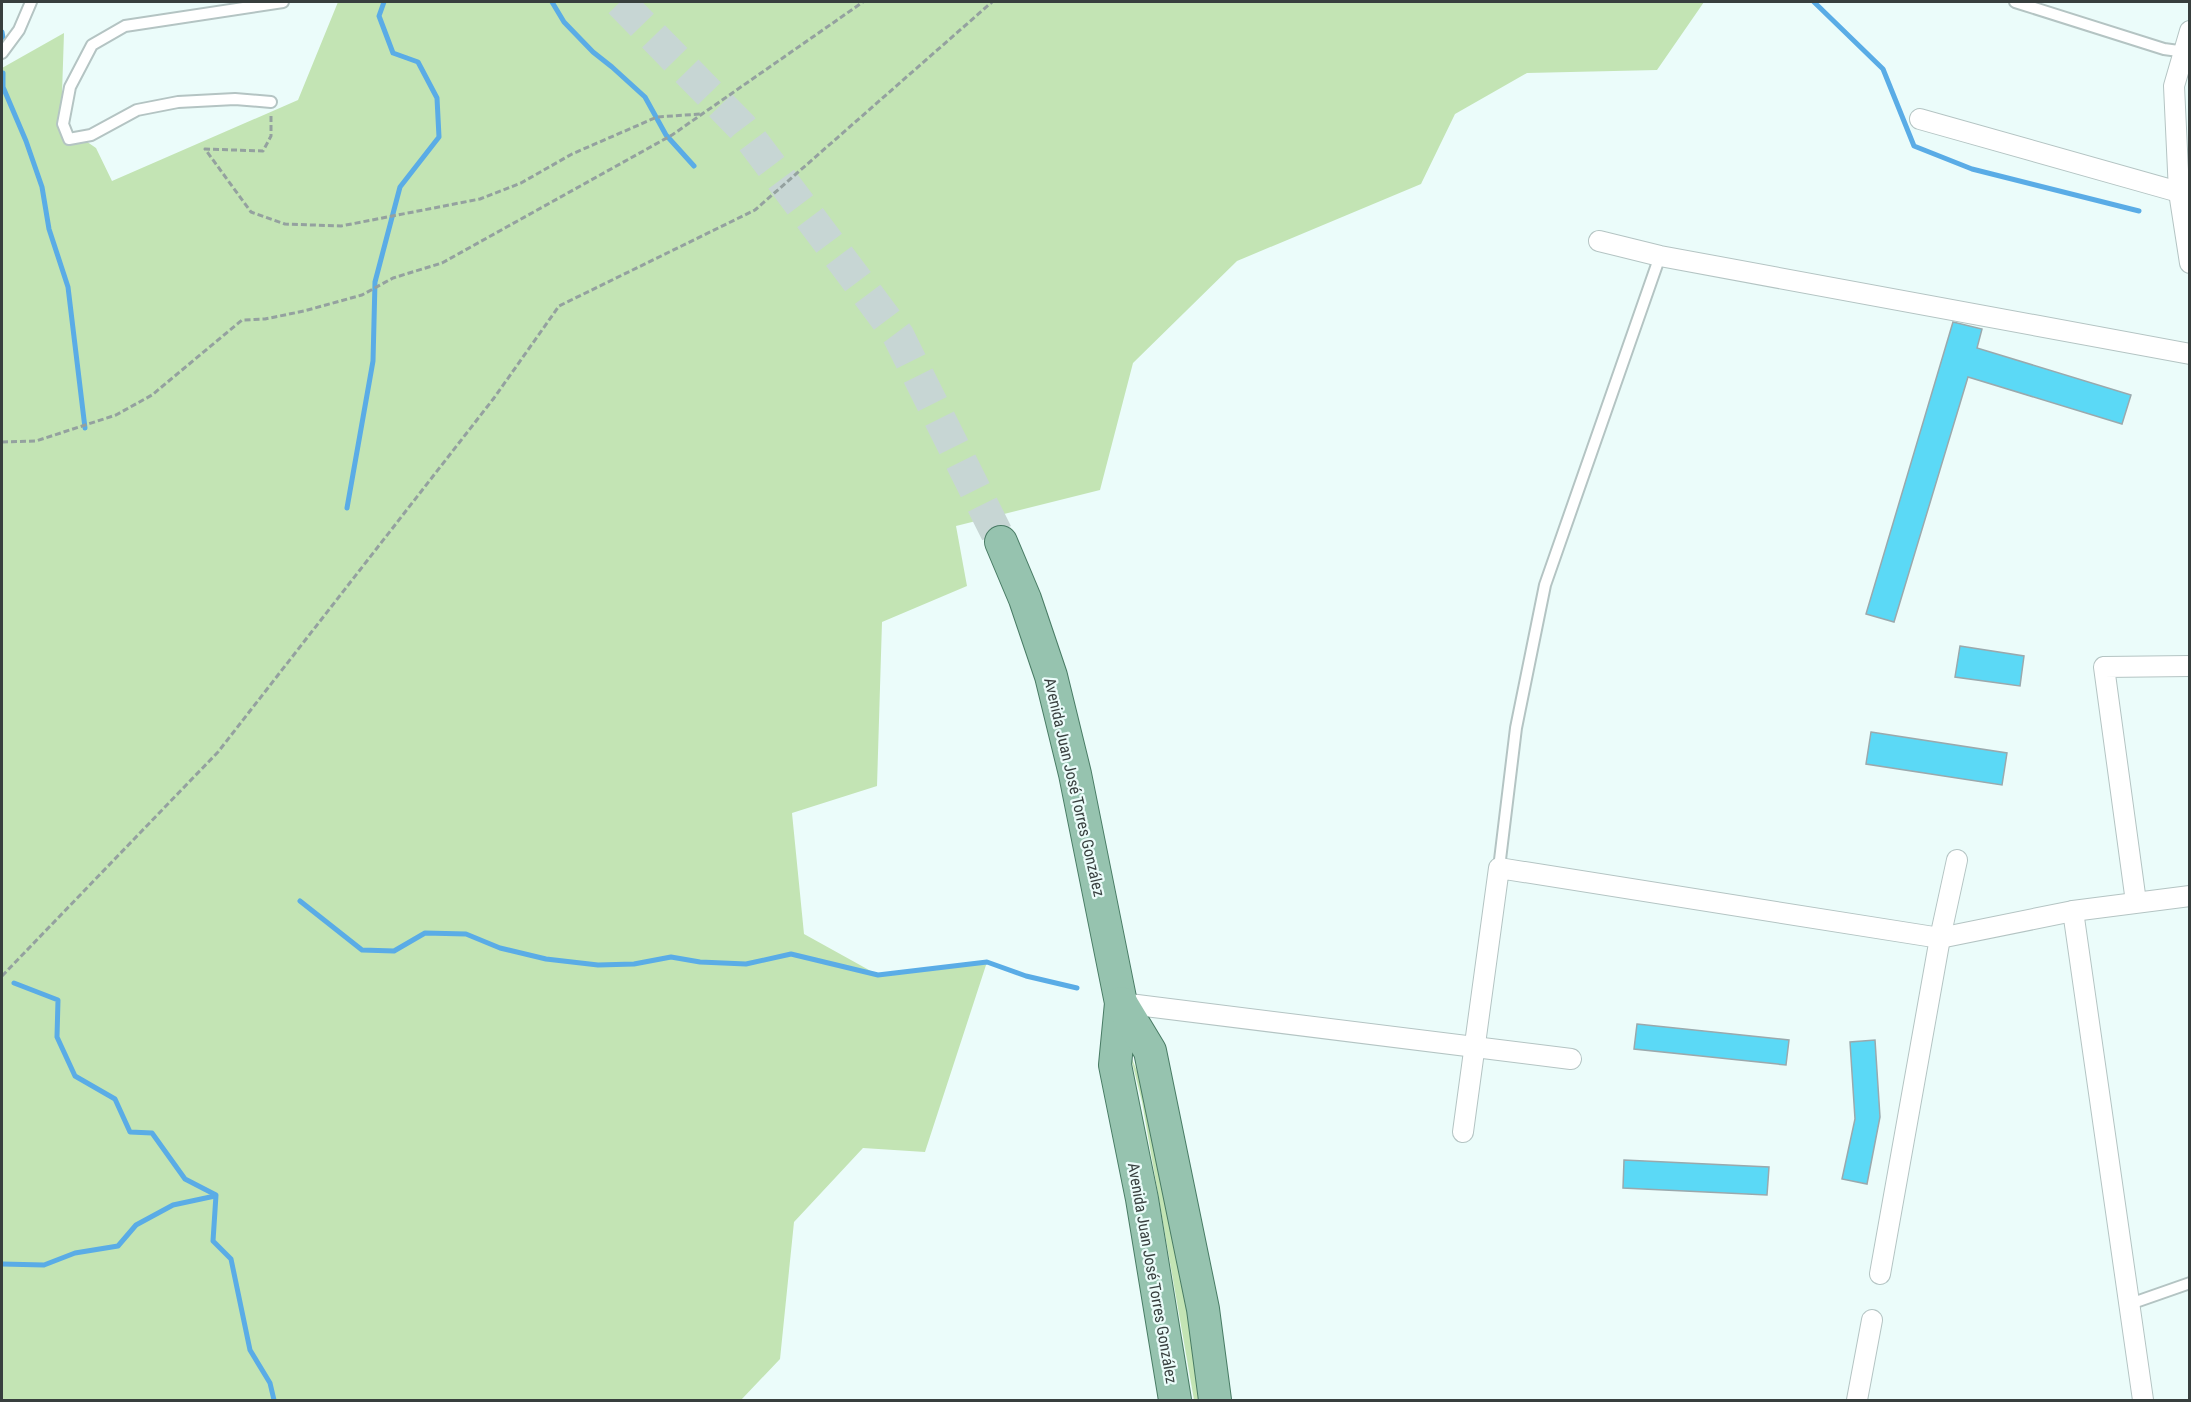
<svg xmlns="http://www.w3.org/2000/svg" width="2191" height="1402" viewBox="0 0 2191 1402" font-family="'Roboto Condensed',sans-serif">
  <style>
    .green { fill: #c3e4b4 }
    .lines { fill: none; stroke-linecap: round; stroke-linejoin: round }
    .stream { stroke: #5aace6; stroke-width: 5 }
    .building { fill: #5bd9f6; stroke: #9aa9ad; stroke-width: 1.5 }
    .primary-tunnel { stroke: #c7d6d4; stroke-width: 32; stroke-dasharray: 32 16; stroke-linecap: butt }
    .service-casing { stroke: #b4c4c3; stroke-width: 14 }
    .minor-casing { stroke: #b4c4c3; stroke-width: 22 }
    .primary-casing { stroke: #487b64; stroke-width: 34 }
    .path { stroke: #94a19f; stroke-width: 3; stroke-dasharray: 6 3; stroke-linecap: butt }
    .service { stroke: #fff; stroke-width: 10 }
    .minor { stroke: #fff; stroke-width: 20 }
    .primary { stroke: #96c3af; stroke-width: 32 }
    .labels { text-anchor: middle; stroke-width: 4.5; stroke-linejoin: round; paint-order: stroke }
    .street-label { font-size: 16px; fill: #383f3e; stroke: #ebfcfa }
  </style>
  <rect width="100%" height="100%" fill="#ebfcfa"/>
  <g class="green">
    <polygon points="338,2 1704,2 1657,70 1527,73 1455,114 1421,184 1237,261 1133,363 1100,490 956,526 967,586 882,622 877,786 792,813 804,934 878,975 987,962 925,1152 863,1148 794,1222 780,1359 741,1400 2,1400 2,68 64,33 61,124 96,148 112,181 298,100"/>
    <polygon points="1130,1054 1155,1115 1208,1400 1194,1400 1142,1102"/>
  </g>
  <g class="lines">
    <g class="stream">
      <polyline points="552,2 564,22 593,52 612,67 645,97 666,135 694,166"/>
      <polyline points="1814,2 1883,69 1914,146 1972,169 2139,211"/>
      <polyline points="2,32 3,38"/>
      <polyline points="3,73 3,87 26,141 42,187 49,229 68,287 85,428"/>
      <polyline points="347,508 373,361 375,282 400,187 439,137 437,98 418,62 393,53 379,16 384,2"/>
      <polyline points="300,901 362,950 394,951 425,933 466,934 500,948 546,959 598,965 634,964 671,957 700,962 746,964 791,954 878,975 987,962 1026,976 1077,988"/>
      <polyline points="14,983 58,1000 57,1037 75,1076 115,1099 130,1132 152,1133 185,1179 216,1195 213,1241 231,1259 250,1350 270,1383 274,1400"/>
      <polyline points="2,1264 44,1265 75,1253 118,1246 136,1225 173,1205 215,1196"/>
    </g>
  </g>
  <g class="building">
    <polygon points="1953,322 1982,329 1977,348 2131,395 2122,424 1968,377 1894,622 1866,614"/>
    <polygon points="1960,646 2024,656 2020,686 1955,677"/>
    <polygon points="1871,732 2007,753 2002,785 1866,764"/>
    <polygon points="1637,1024 1789,1040 1786,1065 1634,1049"/>
    <polygon points="1875,1040 1880,1117 1867,1184 1842,1179 1855,1119 1850,1042"/>
    <polygon points="1624,1160 1769,1167 1767,1195 1623,1188"/>
  </g>
  <g class="lines">
    <polyline class="primary-tunnel" points="620,2 742,127 898,335 1001,542"/>
    <defs>
      <g id="service">
        <polyline points="2015,2 2164,49 2186,52"/>
        <polyline points="2,53 19,30 31,2"/>
        <polyline points="271,102 235,99 178,102 137,110 91,135 69,139 63,124 70,87 92,45 125,26 283,2"/>
        <polyline points="1499,868 1516,728 1545,585 1660,256"/>
        <polyline points="2130,1304 2190,1283"/>
      </g>
      <g id="minor">
        <polyline points="2190,31 2174,86 2179,192 2190,263"/>
        <polyline points="1920,119 2179,192"/>
        <polyline points="1599,241 1660,256 2190,354"/>
        <polyline points="2136,902 2104,667 2190,666"/>
        <polyline points="2073,911 2143,1400"/>
        <polyline points="1121,1003 1571,1059"/>
        <polyline points="1463,1132 1499,868 1940,938 2073,911 2190,896"/>
        <polyline points="1880,1274 1940,938 1957,860"/>
        <polyline points="1857,1400 1872,1320"/>
      </g>
      <g id="primary">
        <polyline points="1001,542 1025,599 1051,676 1075,774 1121,1003 1115,1065 1142,1199 1175,1400"/>
        <polyline points="1121,1003 1150,1051 1203,1309 1215,1400"/>
      </g>
    </defs>
    <use href="#service" class="service-casing"/>
    <use href="#minor" class="minor-casing"/>
    <use href="#primary" class="primary-casing"/>
    <g class="path">
      <polyline points="271,116 271,136 263,151 205,149 251,212 285,224 341,226 480,199 521,183 572,154 657,117 701,114"/>
      <polyline points="2,442 36,441 116,415 152,395 242,320 265,319 304,311 362,295 393,278 442,263 672,135 863,2"/>
      <polyline points="2,976 218,752 494,398 559,306 755,210 992,2"/>
    </g>
    <use href="#service" class="service"/>
    <use href="#minor" class="minor"/>
    <use href="#primary" class="primary"/>
  </g>
  <g class="labels">
    <g class="street-label">
      <text transform="translate(1075 787) rotate(77)" y="6">Avenida Juan José Torres González</text>
      <text transform="translate(1153 1273) rotate(80)" y="6">Avenida Juan José Torres González</text>
    </g>
  </g>
  <rect width="2191" height="1402" fill="none" stroke="#383f3e" stroke-width="6"/>
</svg>
